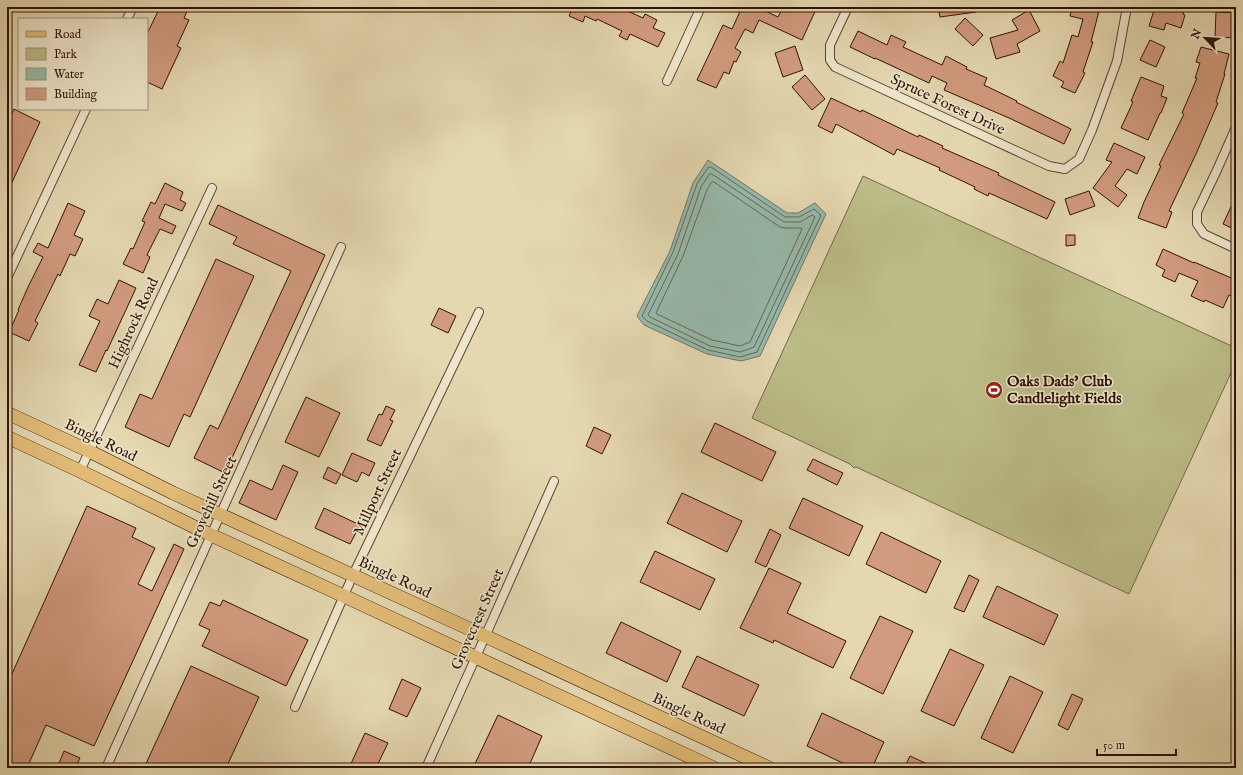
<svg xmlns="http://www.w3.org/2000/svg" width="1243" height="775" viewBox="0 0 1243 775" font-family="'IM FELL English',serif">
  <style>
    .green { fill: #bbbc87; stroke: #766646 }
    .water { fill: #96baac; stroke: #6e7669 }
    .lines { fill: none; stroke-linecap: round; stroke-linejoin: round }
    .shore { stroke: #646658; stroke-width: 1 }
    .building { fill: #d29b7f; stroke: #311105 }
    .minor-casing { stroke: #5e4330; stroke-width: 10 }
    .primary-casing { stroke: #311105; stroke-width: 14 }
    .minor { stroke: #eee6cc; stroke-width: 8 }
    .primary { stroke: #e2bc78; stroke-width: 13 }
    .labels { text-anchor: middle; stroke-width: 3; stroke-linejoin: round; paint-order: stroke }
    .street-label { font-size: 15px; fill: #311105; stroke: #eee6cc }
    .poi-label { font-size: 15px; font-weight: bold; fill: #311105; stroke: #eee6cc; text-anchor: start }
  </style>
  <rect width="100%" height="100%" fill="#e5d8b1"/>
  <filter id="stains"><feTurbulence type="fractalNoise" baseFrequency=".005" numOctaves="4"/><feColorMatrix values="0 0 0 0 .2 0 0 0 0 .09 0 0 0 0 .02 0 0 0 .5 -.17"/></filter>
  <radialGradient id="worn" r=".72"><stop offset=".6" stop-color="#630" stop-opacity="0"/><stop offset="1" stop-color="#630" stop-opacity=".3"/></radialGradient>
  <polygon class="green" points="863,176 1236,348 1236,362 1129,594 856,467 854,468 850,464 752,418"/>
  <polygon class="water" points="708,160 787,213 798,213 815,203 826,214 760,356 741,361 707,354 644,325 637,316 670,251 693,183"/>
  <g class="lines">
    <g class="shore">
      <polygon points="709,167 711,167 785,217 799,217 814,209 821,215 757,352 740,357 708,350 647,321 642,316 673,252 697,184"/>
      <polygon points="710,174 712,174 784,222 800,222 812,215 815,217 754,347 740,352 710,346 650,317 648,315 678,254 701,187"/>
      <polygon points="712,182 714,182 780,227 786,228 801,228 802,229 750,342 740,346 712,340 657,314 656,313 683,256 707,190"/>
    </g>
  </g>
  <g class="building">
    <polygon points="160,7 189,7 184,18 189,20 177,46 181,48 162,89 147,82 147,34"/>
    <polygon points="573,7 619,7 643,18 645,14 657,20 653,28 665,33 658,47 630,34 627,40 619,36 622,31 597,19 596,21 585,16 583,22 569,16"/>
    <polygon points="742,7 757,7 778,17 783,7 817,7 802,40 759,20 753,33 745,29 735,48 741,52 736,62 734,61 729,74 724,72 716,88 697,80 723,25 732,29"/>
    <polygon points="938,7 975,7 976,12 940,17"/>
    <polygon points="1072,7 1100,7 1091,42 1093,42 1083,72 1085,73 1075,93 1061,87 1064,82 1053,76 1060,61 1063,63 1072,35 1078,37 1083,19 1070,16"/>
    <polygon points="1155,7 1185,7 1183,14 1185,15 1181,28 1166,23 1164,30 1149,26"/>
    <polygon points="1029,10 1040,31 1017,44 1020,52 996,59 990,38 1018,30 1012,20"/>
    <polygon points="1216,12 1236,13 1236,38 1215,37"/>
    <polygon points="965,18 983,35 973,46 955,29"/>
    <polygon points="858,31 887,45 891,35 906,42 903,47 942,65 946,56 967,67 966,69 987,78 984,85 1017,101 1016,102 1071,129 1064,144 1009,118 944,90 947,83 932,76 929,83 875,58 875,59 850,47"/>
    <polygon points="1150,40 1165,47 1156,67 1140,60"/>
    <polygon points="795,46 803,70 783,77 775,53"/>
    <polygon points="1201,47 1229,54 1224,74 1225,74 1216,102 1218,103 1196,154 1169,211 1172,212 1166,228 1138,218 1144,202 1161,166 1159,165 1184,114 1182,113 1197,78 1195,78 1200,63 1196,62"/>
    <polygon points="805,75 825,99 812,110 792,87"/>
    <polygon points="1141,77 1164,86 1161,96 1167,98 1161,113 1160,113 1148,140 1121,128 1133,102 1131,101"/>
    <polygon points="831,98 861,112 862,110 918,137 919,135 943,146 942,148 999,173 998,175 1055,202 1047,219 989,193 988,196 974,189 975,187 939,170 940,168 897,149 894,155 836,124 832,133 818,126"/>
    <polygon points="14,109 40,122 7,193 7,123"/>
    <polygon points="1114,143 1145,157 1137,174 1127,169 1115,186 1127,195 1118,207 1093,188 1112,162 1106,160"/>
    <polygon points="165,183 183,192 180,200 186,203 182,211 165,204 159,218 176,226 172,234 160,229 147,255 150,257 143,273 123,264 131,248 133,249 145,222 142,221 151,202 155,204"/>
    <polygon points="1089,191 1095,206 1070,215 1065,199"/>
    <polygon points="1236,196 1236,230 1223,224"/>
    <polygon points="68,203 85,211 74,235 83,239 75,256 70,254 60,276 58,274 35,321 38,323 29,341 9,332 19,310 18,310 28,287 43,257 33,252 38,243 48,248"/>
    <polygon points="218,205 325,255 225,473 194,458 210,425 218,429 291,271 233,244 237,237 209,224"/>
    <polygon points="1066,235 1075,235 1075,245 1066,246"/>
    <polygon points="1163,249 1194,263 1194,262 1236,280 1236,298 1229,295 1223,308 1205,300 1204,302 1191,296 1198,281 1179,273 1175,282 1162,276 1165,270 1156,265"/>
    <polygon points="216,259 254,276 190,417 184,414 169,447 125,427 140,394 152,399"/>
    <polygon points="119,280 136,288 107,351 106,350 96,372 79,365 100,321 89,316 97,299 108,304"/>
    <polygon points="439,308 456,316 448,333 431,325"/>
    <polygon points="306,397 340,413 319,457 285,442"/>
    <polygon points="386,406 395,410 390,420 393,421 381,446 367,440 379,414 382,415"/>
    <polygon points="715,423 776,452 762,481 701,452"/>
    <polygon points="594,427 611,435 602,454 586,446"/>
    <polygon points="352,453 375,463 369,476 362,472 357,482 342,475"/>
    <polygon points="813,459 843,473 837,485 807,470"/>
    <polygon points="283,465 298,472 276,520 239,503 250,480 272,490"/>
    <polygon points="328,467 341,474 336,484 323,478"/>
    <polygon points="682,493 742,521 727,552 667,523"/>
    <polygon points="803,498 863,526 849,556 789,528"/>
    <polygon points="87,506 136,528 132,537 155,548 138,584 152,591 174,544 184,549 94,746 46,725 27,768 20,768 7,763 7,685"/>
    <polygon points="324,508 360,525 350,544 315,528"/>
    <polygon points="770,529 781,535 766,567 755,562"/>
    <polygon points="881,532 941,561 926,593 866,564"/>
    <polygon points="655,551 715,579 700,610 640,582"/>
    <polygon points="769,568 801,583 787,613 846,641 833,668 774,640 773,643 740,628"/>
    <polygon points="969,575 979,580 964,612 954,608"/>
    <polygon points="997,586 1058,615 1044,645 983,617"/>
    <polygon points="223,600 308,640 286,686 202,646 210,630 199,625 210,602 220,606"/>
    <polygon points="880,616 913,631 883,694 850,678"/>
    <polygon points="621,622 681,651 667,682 606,653"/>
    <polygon points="950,649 984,665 954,726 921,711"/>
    <polygon points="697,656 759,685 744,716 682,687"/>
    <polygon points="191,666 259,697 226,768 144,768"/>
    <polygon points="1010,676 1043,692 1013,753 981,738"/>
    <polygon points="402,679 421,688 407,717 389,709"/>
    <polygon points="1072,694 1083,699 1068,730 1058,725"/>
    <polygon points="822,713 884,742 872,768 853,768 807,746"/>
    <polygon points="498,715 542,736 528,768 473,768"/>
    <polygon points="365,733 388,743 376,768 349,768"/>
    <polygon points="64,751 80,758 75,768 57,768"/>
    <polygon points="910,756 936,768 904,768"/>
  </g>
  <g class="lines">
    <defs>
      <g id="minor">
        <polyline points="848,7 830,45 830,60 835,67 1049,166 1065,169 1079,159 1092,130 1117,61 1127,7"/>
        <polyline points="127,19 133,7"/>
        <polyline points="667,81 701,7"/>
        <polyline points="1236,127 1217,170 1197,212 1197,224 1204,234 1236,249"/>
        <polyline points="7,278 86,109"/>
        <polyline points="80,471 212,188"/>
        <polyline points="295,707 353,575 479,312"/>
        <polyline points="106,768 341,247"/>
        <polyline points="426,768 492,621 554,481"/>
      </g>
      <g id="primary">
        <polyline points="7,413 89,451 173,493 485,636 769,768"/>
        <polyline points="7,437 80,471 211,535 344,596 714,768"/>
      </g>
    </defs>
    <use href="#minor" class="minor-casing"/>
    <use href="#primary" class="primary-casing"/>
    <use href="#minor" class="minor"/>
    <use href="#primary" class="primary"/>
  </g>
  <defs>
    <symbol id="stadium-disc" viewBox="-11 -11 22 22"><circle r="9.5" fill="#8f2418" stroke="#eee6cc"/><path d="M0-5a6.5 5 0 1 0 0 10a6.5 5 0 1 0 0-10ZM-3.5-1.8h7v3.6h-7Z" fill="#fff"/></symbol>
  </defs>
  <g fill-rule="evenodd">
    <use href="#stadium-disc" x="984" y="380" width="20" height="20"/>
  </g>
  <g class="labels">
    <g class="street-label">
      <text transform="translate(948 104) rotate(25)" y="5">Spruce Forest Drive</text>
      <text transform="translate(133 323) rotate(-65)" y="5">Highrock Road</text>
      <text transform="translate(101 440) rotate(26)" y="5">Bingle Road</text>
      <text transform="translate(377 492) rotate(-65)" y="5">Millport Street</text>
      <text transform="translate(211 502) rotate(-65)" y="5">Grovehill Street</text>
      <text transform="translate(395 577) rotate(25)" y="5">Bingle Road</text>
      <text transform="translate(477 619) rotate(-66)" y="5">Grovecrest Street</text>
      <text transform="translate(689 713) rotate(25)" y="5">Bingle Road</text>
    </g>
    <g class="poi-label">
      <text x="1007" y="386">Oaks Dads' Club<tspan x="1007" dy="17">Candlelight Fields</tspan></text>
    </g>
  </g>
  <rect width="1243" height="775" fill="none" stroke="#e5d8b1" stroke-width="24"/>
  <rect x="8" y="8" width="1227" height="759" fill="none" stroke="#311105" stroke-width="2"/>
  <rect x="12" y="12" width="1219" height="751" fill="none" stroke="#311105"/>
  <rect x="18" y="18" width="130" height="92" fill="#eee6cc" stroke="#a2917c"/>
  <rect x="26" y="31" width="20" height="6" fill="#e2bc78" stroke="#a2917c"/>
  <text x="54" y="38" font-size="12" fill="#311105">Road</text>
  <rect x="26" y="48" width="20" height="12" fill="#bbbc87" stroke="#a2917c"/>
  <text x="54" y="58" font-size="12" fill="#311105">Park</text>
  <rect x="26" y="68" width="20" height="12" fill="#96baac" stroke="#a2917c"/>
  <text x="54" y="78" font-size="12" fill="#311105">Water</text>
  <rect x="26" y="88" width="20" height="12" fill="#d29b7f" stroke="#a2917c"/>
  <text x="54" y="98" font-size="12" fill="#311105">Building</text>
  <g transform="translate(1205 38) rotate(295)" stroke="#eee6cc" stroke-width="3" paint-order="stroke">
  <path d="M0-3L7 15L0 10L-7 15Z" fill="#311105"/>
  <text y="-6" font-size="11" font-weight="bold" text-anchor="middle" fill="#311105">N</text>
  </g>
  <path d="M1097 749v6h79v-6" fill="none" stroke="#311105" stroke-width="2"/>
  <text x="1103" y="749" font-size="12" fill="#311105" stroke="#eee6cc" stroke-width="3" paint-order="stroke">50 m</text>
  <rect width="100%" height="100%" filter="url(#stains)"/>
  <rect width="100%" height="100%" fill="url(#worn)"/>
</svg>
